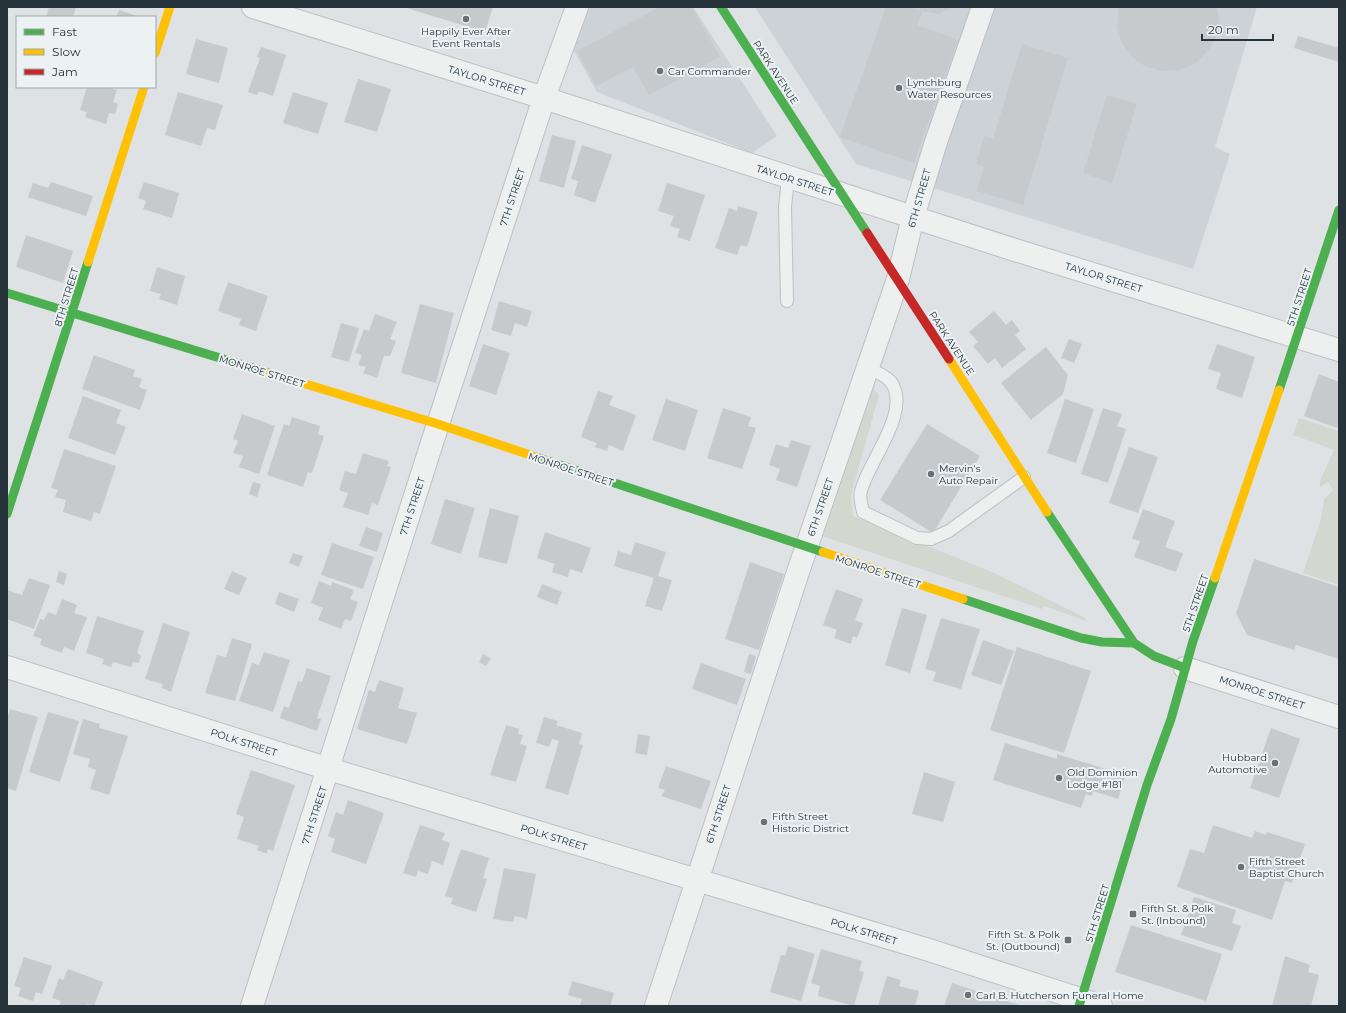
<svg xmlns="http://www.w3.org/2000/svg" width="1346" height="1013" viewBox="0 0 1346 1013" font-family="Montserrat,sans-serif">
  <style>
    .built { fill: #cdd2d7 }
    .green { fill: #d2d8cf }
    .building { fill: #c7cacc }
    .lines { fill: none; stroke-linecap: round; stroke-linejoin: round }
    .lane-casing { stroke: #bdc0c2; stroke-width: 14 }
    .street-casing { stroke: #bdc0c2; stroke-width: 24 }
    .lane { stroke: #eef0f0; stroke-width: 12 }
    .street { stroke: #eef0f0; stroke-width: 22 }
    .fast { stroke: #4caf50; stroke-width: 9 }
    .slow { stroke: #ffc107; stroke-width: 9 }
    .jam { stroke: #c62828; stroke-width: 9 }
    .poi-dot { fill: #677176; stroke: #ecf1f4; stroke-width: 1.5 }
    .labels { text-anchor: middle; stroke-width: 4; stroke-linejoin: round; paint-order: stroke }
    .poi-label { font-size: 10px; fill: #27343b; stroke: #ecf1f4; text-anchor: start }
    .street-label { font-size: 10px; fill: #27343b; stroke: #ecf1f4 }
  </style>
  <rect width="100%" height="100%" fill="#dfe2e4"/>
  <g class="built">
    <polygon points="589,7 693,7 777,136 752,153 597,92 573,49"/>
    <polygon points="755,7 1257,7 1215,147 1230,154 1193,269 856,164"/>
  </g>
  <g class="green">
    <polygon points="873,389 879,395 851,495 853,516 992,572 1084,617 1086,621 1044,606 1042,609 822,536 866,390"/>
    <polygon points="1299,418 1339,431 1339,585 1303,573 1321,519 1324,499 1333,490 1328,482 1320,487 1320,481 1334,450 1293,435"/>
  </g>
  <g class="building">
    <polygon points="49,7 76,7 73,17 46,17"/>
    <polygon points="403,7 493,7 485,32"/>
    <polygon points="660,7 692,7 720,57 649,95 633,67 596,86 577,51"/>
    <polygon points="886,7 910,7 922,11 917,25 958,40 914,163 840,137"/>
    <polygon points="917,7 953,7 939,14 922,11"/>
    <polygon points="1119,7 1217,7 1219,20 1216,37 1208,51 1196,63 1180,70 1163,71 1146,67 1132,57 1122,43 1117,27"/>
    <polygon points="119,10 140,17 116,17"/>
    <polygon points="1298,36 1339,48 1339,62 1294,48"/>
    <polygon points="196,39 228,48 219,83 186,74"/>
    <polygon points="1022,44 1068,58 1023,205 977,191 984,167 976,164 984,136 993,139"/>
    <polygon points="261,47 286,55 273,96 259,91 257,95 248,92 260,58 257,57"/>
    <polygon points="358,79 391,89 377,132 344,122"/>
    <polygon points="87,87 106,87 117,90 113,102 118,104 115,114 109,113 106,124 85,117 87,112 80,110"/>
    <polygon points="178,92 223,105 215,130 207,128 201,146 165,135"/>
    <polygon points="293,92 328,103 318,134 283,123"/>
    <polygon points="1107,95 1137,104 1112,183 1083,173"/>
    <polygon points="552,135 576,141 564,188 539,181"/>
    <polygon points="582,145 612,155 595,203 574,195 578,181 571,179"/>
    <polygon points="51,182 93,196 86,216 28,197 33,183 48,188"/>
    <polygon points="144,182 179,193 172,218 143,209 146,201 138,198"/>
    <polygon points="667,183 705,195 690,241 677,237 680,229 670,226 674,216 658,211"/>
    <polygon points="738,206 758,212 747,247 741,245 737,255 715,248 729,208 737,211"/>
    <polygon points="26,235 73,251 63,283 16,267"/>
    <polygon points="157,267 185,276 177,305 159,299 161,294 150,291"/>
    <polygon points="228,282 268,296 256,331 239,325 241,319 218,311"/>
    <polygon points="499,301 532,311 527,327 515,323 511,336 491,330"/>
    <polygon points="420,304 454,313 436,383 401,373"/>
    <polygon points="994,311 1006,325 1012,320 1020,331 1015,335 1026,349 1002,368 995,358 988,364 973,346 978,342 969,332"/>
    <polygon points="375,314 397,322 390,339 396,341 390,356 384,356 377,378 363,373 366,367 358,365 362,355 355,353 364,329 369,331"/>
    <polygon points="341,323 359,328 349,362 331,357"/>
    <polygon points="1069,339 1082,344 1074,363 1061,358"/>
    <polygon points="483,344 510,353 496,395 469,386"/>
    <polygon points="1217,344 1255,357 1242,398 1216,389 1221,373 1208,369"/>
    <polygon points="1046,347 1068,375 1063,394 1031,420 1001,383"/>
    <polygon points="94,355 135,370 133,376 142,379 139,387 147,390 140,410 82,389"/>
    <polygon points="1319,374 1339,382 1339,424 1337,428 1304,416"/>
    <polygon points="598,391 613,396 609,405 636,415 623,451 609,445 607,451 595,447 597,443 581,437"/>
    <polygon points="83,396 121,410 116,423 126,427 115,455 68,438"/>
    <polygon points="666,399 698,410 685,451 652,440"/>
    <polygon points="1065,399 1094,409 1076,463 1047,453"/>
    <polygon points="723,408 751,417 748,426 756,428 742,469 707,458"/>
    <polygon points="1103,408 1122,414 1117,426 1126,429 1108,483 1081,474"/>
    <polygon points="242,414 275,426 259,474 239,467 243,456 233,453 238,441 233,439"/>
    <polygon points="292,417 320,426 318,434 324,436 312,473 308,472 303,487 267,475 284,424 289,426"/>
    <polygon points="927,424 980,456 933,533 880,500"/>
    <polygon points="791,440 811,446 797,487 776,480 780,469 769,465 776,444 788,448"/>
    <polygon points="1129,447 1158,457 1138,513 1109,503"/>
    <polygon points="64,449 116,466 100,514 94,512 91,521 63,512 66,500 55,497 58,490 51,488"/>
    <polygon points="363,453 389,461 387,466 391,467 378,505 372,503 368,515 343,507 348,493 339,490 345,471 356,474"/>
    <polygon points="253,482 261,484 257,497 249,494"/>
    <polygon points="445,499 475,508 461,554 431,544"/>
    <polygon points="490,508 519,516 507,564 478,557"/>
    <polygon points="1143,509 1175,521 1165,547 1183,553 1176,572 1134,557 1140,541 1132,539"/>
    <polygon points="366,527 383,533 377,552 359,546"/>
    <polygon points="545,532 591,548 582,573 570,569 568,577 552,572 555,564 537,558"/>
    <polygon points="635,542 666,552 658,576 672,580 662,611 645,606 654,578 614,566 618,551 631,555"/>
    <polygon points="332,543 374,557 363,589 321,575"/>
    <polygon points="293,553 303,556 299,567 289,563"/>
    <polygon points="1254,559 1339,587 1339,659 1296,645 1294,650 1247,635 1236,613"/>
    <polygon points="750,562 784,574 759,650 725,639"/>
    <polygon points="59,571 67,574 64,585 56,582"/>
    <polygon points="232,571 247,578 239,595 224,589"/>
    <polygon points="29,578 50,585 34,629 7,619 7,590 22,595"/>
    <polygon points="319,581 331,586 332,582 354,590 350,599 358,602 351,621 345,619 341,629 318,620 323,608 311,603"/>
    <polygon points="542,584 562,592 557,605 537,597"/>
    <polygon points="836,589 863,599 855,620 863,623 857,638 853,636 851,644 834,638 837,630 823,625"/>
    <polygon points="279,592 299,599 294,612 275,604"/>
    <polygon points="62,599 77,605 74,613 87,617 74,651 64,647 62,653 40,645 42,639 33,636 40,619 44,620 48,612 56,615"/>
    <polygon points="902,608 927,615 910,673 885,665"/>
    <polygon points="97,616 144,631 137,653 141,656 139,663 133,662 131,667 113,662 111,667 102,664 104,659 86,653"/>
    <polygon points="941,618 980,629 961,689 933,681 936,672 925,669"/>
    <polygon points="163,623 190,632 171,692 162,688 163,684 145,679"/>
    <polygon points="232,638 252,644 235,701 205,693 217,655 226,657"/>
    <polygon points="983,640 1014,651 1001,685 971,675"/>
    <polygon points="1017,647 1091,671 1064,753 990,730"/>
    <polygon points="264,652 290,660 273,712 239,701 252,663 259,665"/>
    <polygon points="483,654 491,659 486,666 479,662"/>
    <polygon points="749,654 756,656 751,674 744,672"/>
    <polygon points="701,663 746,679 737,705 692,689"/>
    <polygon points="307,668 331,676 317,718 321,719 317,731 280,718 284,706 289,708 298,681 302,682"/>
    <polygon points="379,680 404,688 398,708 417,713 407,744 357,729 369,690 375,692"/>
    <polygon points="10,709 38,717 16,791 7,788 7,719"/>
    <polygon points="48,712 79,721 60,782 29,772"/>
    <polygon points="544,717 558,721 556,725 582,733 579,744 583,745 568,795 545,788 559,741 552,739 549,747 536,743"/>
    <polygon points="83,719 100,724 99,728 128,736 109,795 90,789 96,770 88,767 90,759 73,754"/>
    <polygon points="506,725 519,729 518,734 523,735 520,744 527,746 516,782 490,775"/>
    <polygon points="1271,728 1300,739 1279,798 1250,788"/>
    <polygon points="638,734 650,736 647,755 635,753"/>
    <polygon points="1005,743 1057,759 1057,754 1126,775 1118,799 1093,791 1092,796 1086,794 1081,808 993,780"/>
    <polygon points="666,766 711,781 701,809 661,796 665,790 658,788"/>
    <polygon points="251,770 295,785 273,851 268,849 267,854 257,850 259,846 237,839 244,817 236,814"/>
    <polygon points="924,772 955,782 943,822 912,814"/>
    <polygon points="348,800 384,813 366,864 331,852 335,839 328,836 336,812 343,815"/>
    <polygon points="420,825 445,833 442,840 450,843 443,865 432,861 428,874 418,871 416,877 403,873"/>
    <polygon points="1213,825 1252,838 1255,831 1266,835 1267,832 1305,844 1292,883 1285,881 1272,920 1177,887 1190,849 1204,853"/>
    <polygon points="461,849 489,858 483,878 487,879 476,912 451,904 453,898 445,896"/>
    <polygon points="504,868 536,874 527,919 515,916 513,922 493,919"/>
    <polygon points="1194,897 1236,910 1232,923 1241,926 1232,951 1181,935"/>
    <polygon points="1131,925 1222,954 1206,1001 1115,972"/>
    <polygon points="788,946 815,954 801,1001 770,992 781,955 785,956"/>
    <polygon points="821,949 862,961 859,971 864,972 854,1006 818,996 820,986 811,983"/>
    <polygon points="1285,956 1310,965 1308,972 1319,975 1311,1006 1272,1006"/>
    <polygon points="24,957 52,966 42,994 36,992 33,1001 18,996 21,988 14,986"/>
    <polygon points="68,969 103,982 94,1006 87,1004 86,1006 59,1006 61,1001 52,998 59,978 63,980"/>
    <polygon points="887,976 901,980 899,986 919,991 915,1006 878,1006"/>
    <polygon points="572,981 614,993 610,1006 580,1006 582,999 568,995"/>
    <polygon points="952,983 1022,1006 944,1006"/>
  </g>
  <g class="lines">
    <defs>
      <g id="lane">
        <polyline points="787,301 785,207 788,178"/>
        <path d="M 867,368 C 875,371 885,375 891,382 C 912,411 868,462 861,491 C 859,497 862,506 863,512 L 917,538 L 931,539 L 949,531 L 1024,477"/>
      </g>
      <g id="street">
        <polyline points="253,7 544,98 1015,250 1339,350"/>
        <polyline points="7,667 329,769 929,950 1101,1006"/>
        <polyline points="1185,668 1339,717"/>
        <polyline points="252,1006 438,424 544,98 577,7"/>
        <polyline points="656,1006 799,569 898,279 913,217 936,142 983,7"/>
      </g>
    </defs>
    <use href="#lane" class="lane-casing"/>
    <use href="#street" class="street-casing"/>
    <use href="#lane" class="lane"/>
    <use href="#street" class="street"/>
    <g class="fast">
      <polyline points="721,7 867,233"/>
      <polyline points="7,293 269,373"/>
      <polyline points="1279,390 1339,210"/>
      <polyline points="536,457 823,552"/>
      <polyline points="1047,512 1134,643 1154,656 1185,668"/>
      <polyline points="7,514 88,262"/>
      <polyline points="963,599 1081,638 1102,642 1134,643"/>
      <polyline points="1079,1006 1147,785 1171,719 1193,641 1215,578"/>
    </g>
    <g class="slow">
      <polyline points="155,53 170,7"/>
      <polyline points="88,262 144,87"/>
      <polyline points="949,359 1047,512"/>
      <polyline points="269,373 438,424 536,457"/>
      <polyline points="823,552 963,599"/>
      <polyline points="1215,578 1279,390"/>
    </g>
    <polyline class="jam" points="867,233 949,359"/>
  </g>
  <g class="poi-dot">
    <circle cx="466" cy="19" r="4"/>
    <circle cx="660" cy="71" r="4"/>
    <circle cx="899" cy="88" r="4"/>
    <circle cx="931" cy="474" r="4"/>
    <circle cx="1275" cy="763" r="4"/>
    <circle cx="1059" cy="778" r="4"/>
    <circle cx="764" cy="822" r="4"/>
    <circle cx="1241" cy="867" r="4"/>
    <rect x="1129" y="910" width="8" height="8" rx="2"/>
    <rect x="1064" y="936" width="8" height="8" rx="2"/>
    <circle cx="968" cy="995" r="4"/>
  </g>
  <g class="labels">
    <g class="poi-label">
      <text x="466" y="35" text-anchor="middle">Happily Ever After<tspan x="466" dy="12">Event Rentals</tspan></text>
      <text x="668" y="75">Car Commander</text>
      <text x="907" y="86">Lynchburg<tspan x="907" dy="12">Water Resources</tspan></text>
      <text x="939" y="472">Mervin's<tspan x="939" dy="12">Auto Repair</tspan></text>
      <text x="1267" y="761" text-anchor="end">Hubbard<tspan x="1267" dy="12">Automotive</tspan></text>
      <text x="1067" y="776">Old Dominion<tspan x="1067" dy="12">Lodge #181</tspan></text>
      <text x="772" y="820">Fifth Street<tspan x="772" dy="12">Historic District</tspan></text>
      <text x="1249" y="865">Fifth Street<tspan x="1249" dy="12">Baptist Church</tspan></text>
      <text x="1141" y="912">Fifth St. &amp; Polk<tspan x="1141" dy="12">St. (Inbound)</tspan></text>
      <text x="1060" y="938" text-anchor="end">Fifth St. &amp; Polk<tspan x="1060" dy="12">St. (Outbound)</tspan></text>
      <text x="976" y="999">Carl B. Hutcherson Funeral Home</text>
    </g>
    <g class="street-label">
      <text transform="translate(776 72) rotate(57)" y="4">PARK AVENUE</text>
      <text transform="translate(487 80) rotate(17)" y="4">TAYLOR STREET</text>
      <text transform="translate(795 180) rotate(18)" y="4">TAYLOR STREET</text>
      <text transform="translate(512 197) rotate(-72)" y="4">7TH STREET</text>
      <text transform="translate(919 198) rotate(-74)" y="4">6TH STREET</text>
      <text transform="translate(1104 277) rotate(17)" y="4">TAYLOR STREET</text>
      <text transform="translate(66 297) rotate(-73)" y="4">8TH STREET</text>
      <text transform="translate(1299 297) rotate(-72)" y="4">5TH STREET</text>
      <text transform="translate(952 343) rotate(57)" y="4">PARK AVENUE</text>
      <text transform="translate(262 371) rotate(17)" y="4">MONROE STREET</text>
      <text transform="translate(571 469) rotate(18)" y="4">MONROE STREET</text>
      <text transform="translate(412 506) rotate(-72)" y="4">7TH STREET</text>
      <text transform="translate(820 507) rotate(-71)" y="4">6TH STREET</text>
      <text transform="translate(878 571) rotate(18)" y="4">MONROE STREET</text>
      <text transform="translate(1195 603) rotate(-71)" y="4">5TH STREET</text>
      <text transform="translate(1262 692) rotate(18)" y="4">MONROE STREET</text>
      <text transform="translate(244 742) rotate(18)" y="4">POLK STREET</text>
      <text transform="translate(718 814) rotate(-72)" y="4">6TH STREET</text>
      <text transform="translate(314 815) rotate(-72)" y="4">7TH STREET</text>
      <text transform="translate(554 837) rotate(17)" y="4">POLK STREET</text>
      <text transform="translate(1097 913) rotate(-73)" y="4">5TH STREET</text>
      <text transform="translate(864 931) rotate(17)" y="4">POLK STREET</text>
    </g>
  </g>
  <rect width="1346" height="1013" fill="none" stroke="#27343b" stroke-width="16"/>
  <rect x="16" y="16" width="140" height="72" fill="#ecf1f4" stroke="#9da5aa"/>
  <rect x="24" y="29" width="20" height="6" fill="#4caf50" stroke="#9da5aa"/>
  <text x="52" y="36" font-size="12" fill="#27343b">Fast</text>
  <rect x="24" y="49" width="20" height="6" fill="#ffc107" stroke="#9da5aa"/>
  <text x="52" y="56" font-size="12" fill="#27343b">Slow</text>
  <rect x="24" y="69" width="20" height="6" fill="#c62828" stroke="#9da5aa"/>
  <text x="52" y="76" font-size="12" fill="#27343b">Jam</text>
  <path d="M1202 34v6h71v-6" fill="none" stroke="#27343b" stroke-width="2"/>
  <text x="1208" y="34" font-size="12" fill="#27343b" stroke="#ecf1f4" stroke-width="3" paint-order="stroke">20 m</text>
</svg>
